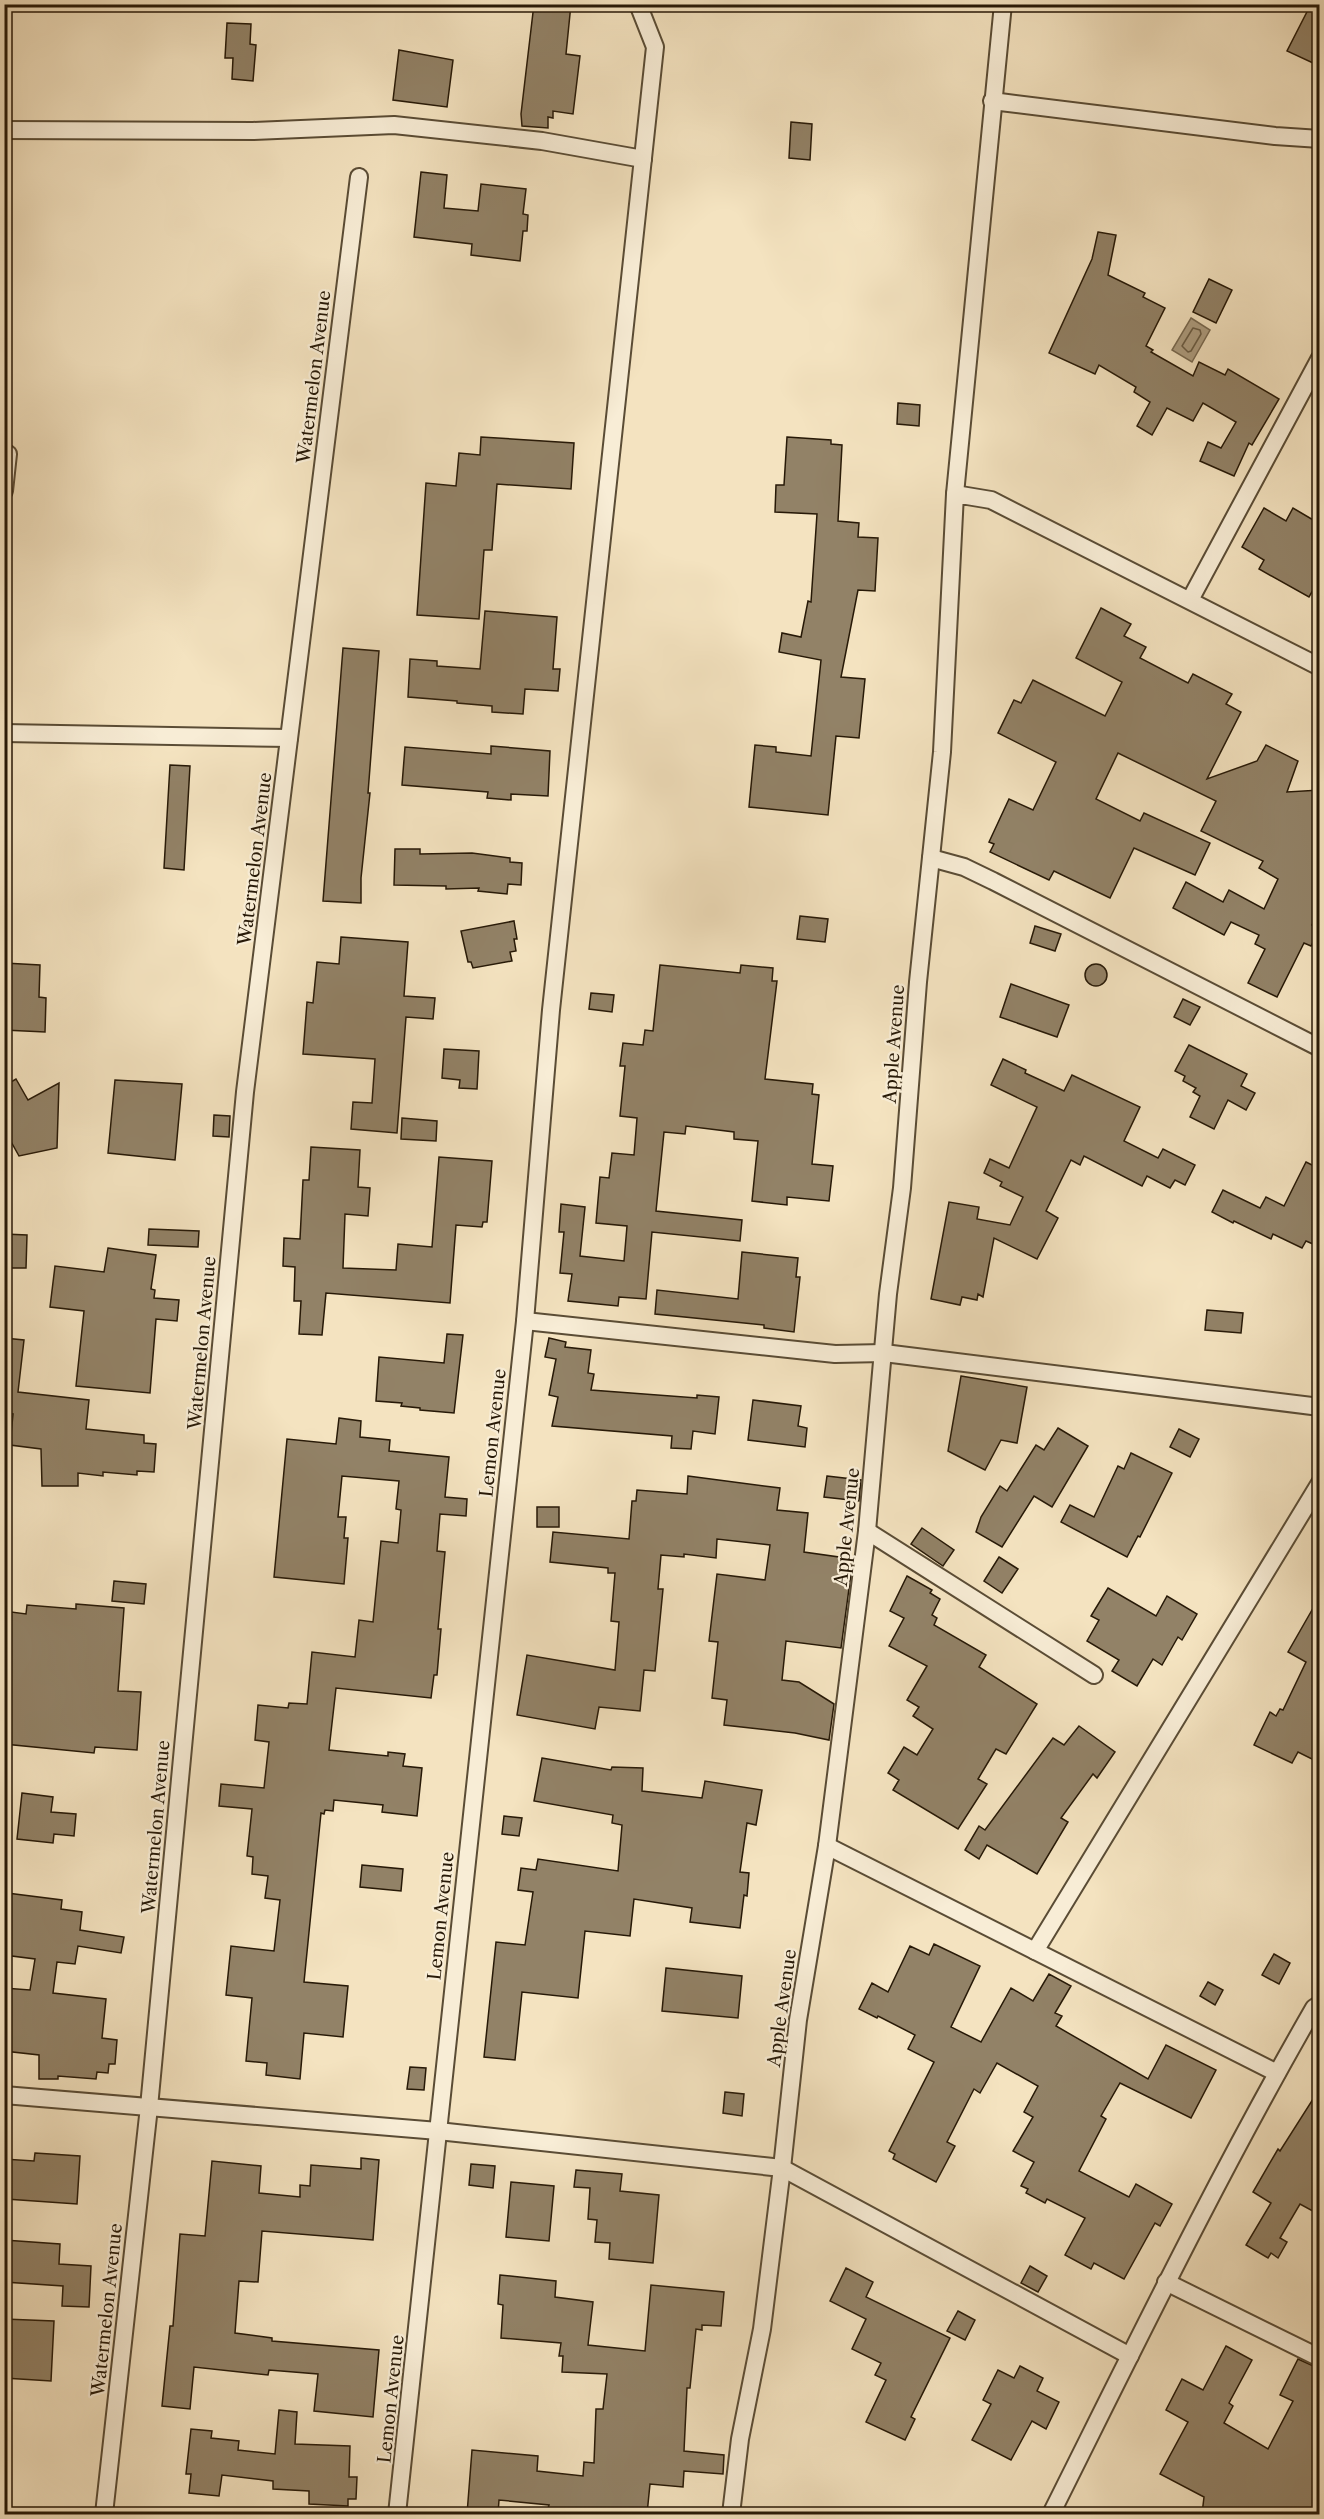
<svg xmlns="http://www.w3.org/2000/svg" width="1324" height="2519" viewBox="0 0 1324 2519" font-family="'Libre Caslon Text',serif">
  <style>
    .water { fill: #ae9e81; stroke: #786950; stroke-width: 1.5 }
    .lines { fill: none; stroke-linecap: round; stroke-linejoin: round }
    .shore { stroke: #6a5c44; stroke-width: 1.5 }
    .building { fill: #928267; stroke: #271907; stroke-width: 1.5 }
    .minor-casing { stroke: #5a4c35; stroke-width: 20 }
    .minor { stroke: #f8edd6; stroke-width: 16 }
    .labels { text-anchor: middle; stroke-width: 4.5; stroke-linejoin: round; paint-order: stroke }
    .street-label { font-size: 18px; fill: #271907; stroke: #f8edd6 }
  </style>
  <rect width="100%" height="100%" fill="#f4e3c0"/>
  <filter id="stains"><feTurbulence type="fractalNoise" baseFrequency=".00333" numOctaves="4"/><feColorMatrix values="0 0 0 0 .2 0 0 0 0 .09 0 0 0 0 .02 0 0 0 .5 -.17"/></filter>
  <radialGradient id="worn" r=".72"><stop offset=".6" stop-color="#630" stop-opacity="0"/><stop offset="1" stop-color="#630" stop-opacity=".3"/></radialGradient>
  <polygon class="water" points="1191,318 1210,330 1192,362 1172,350"/>
  <g class="lines">
    <polygon class="shore" points="1193,328 1200,330 1201,334 1191,351 1188,352 1182,346"/>
  </g>
  <g class="building">
    <polygon points="534,4 571,4 566,54 580,56 573,114 553,111 553,118 548,117 548,128 522,126 521,114"/>
    <polygon points="1311,4 1320,4 1320,50 1313,63 1287,51"/>
    <polygon points="227,23 251,24 250,44 256,45 253,81 232,79 233,58 225,58"/>
    <polygon points="399,50 453,60 447,107 393,100"/>
    <polygon points="791,122 812,124 810,160 789,158"/>
    <polygon points="421,172 447,175 444,208 478,211 481,184 526,189 523,214 528,215 527,231 523,231 520,261 471,255 472,244 414,237"/>
    <polygon points="1098,232 1116,235 1108,275 1145,293 1143,297 1165,308 1146,346 1153,350 1151,352 1193,376 1199,362 1225,375 1228,369 1279,399 1252,445 1249,443 1234,476 1200,461 1208,442 1221,448 1236,422 1203,403 1193,421 1167,408 1152,435 1137,426 1150,402 1134,392 1136,387 1099,365 1095,374 1049,353 1092,259"/>
    <polygon points="1209,279 1232,290 1216,323 1193,312"/>
    <polygon points="898,403 920,405 919,426 897,424"/>
    <polygon points="481,437 574,443 571,489 497,484 492,550 484,550 479,619 417,615 426,483 456,486 459,453 480,455"/>
    <polygon points="787,437 831,440 831,444 842,445 838,521 859,523 858,537 878,538 875,591 858,590 841,677 865,679 859,738 836,736 828,815 749,807 755,745 776,747 776,752 811,756 821,660 779,652 782,633 801,637 808,601 811,602 817,514 775,512 776,485 784,485"/>
    <polygon points="1264,508 1286,521 1293,508 1320,524 1320,578 1309,597 1259,569 1264,560 1242,547"/>
    <polygon points="1101,608 1131,624 1124,636 1146,647 1140,658 1188,683 1193,674 1232,694 1226,704 1241,712 1207,779 1257,761 1266,745 1298,761 1287,792 1320,790 1320,910 1312,925 1320,929 1311,946 1304,943 1277,997 1248,983 1265,949 1255,944 1259,935 1231,922 1224,935 1173,908 1186,882 1223,902 1229,890 1264,909 1278,879 1259,868 1263,861 1201,831 1216,801 1118,753 1096,799 1140,821 1144,813 1210,843 1195,875 1134,848 1110,898 1054,871 1049,880 990,852 994,844 989,842 1009,799 1033,810 1056,762 998,733 1014,700 1021,703 1033,680 1105,716 1122,682 1076,658"/>
    <polygon points="485,611 557,617 553,669 560,669 558,691 525,689 523,714 492,712 492,706 457,703 457,701 408,697 410,659 437,661 437,666 480,669"/>
    <polygon points="343,648 379,651 368,793 370,793 361,878 361,903 323,901"/>
    <polygon points="491,746 550,751 548,796 511,794 511,800 487,798 488,792 402,785 405,747 491,754"/>
    <polygon points="170,765 190,766 184,870 164,868"/>
    <polygon points="395,849 420,849 420,854 472,853 510,858 510,862 522,863 521,885 508,884 507,894 478,891 479,888 446,889 446,886 394,885"/>
    <polygon points="800,916 828,919 825,942 797,939"/>
    <polygon points="514,921 517,939 514,939 516,951 510,952 512,961 473,968 471,962 468,962 461,931"/>
    <polygon points="1035,926 1061,934 1055,951 1030,943"/>
    <polygon points="341,937 408,942 404,996 435,998 433,1019 406,1017 397,1133 351,1129 353,1102 372,1103 375,1059 303,1054 307,1002 313,1003 317,962 339,964"/>
    <polygon points="4,963 40,965 39,997 46,998 45,1032 4,1030"/>
    <circle cx="1096" cy="975" r="11"/>
    <polygon points="660,965 740,973 741,965 773,968 772,981 777,981 765,1079 813,1084 812,1094 819,1095 812,1164 833,1166 829,1201 787,1197 787,1205 752,1201 758,1141 734,1139 734,1132 686,1126 685,1134 664,1132 656,1211 742,1220 740,1241 652,1232 646,1299 619,1297 618,1306 568,1301 572,1274 560,1273 564,1232 559,1232 561,1204 585,1207 580,1256 624,1261 627,1226 596,1223 600,1177 609,1178 612,1153 634,1155 637,1118 620,1116 625,1066 620,1066 623,1043 643,1045 645,1030 653,1031"/>
    <polygon points="1011,984 1069,1005 1057,1037 1000,1017"/>
    <polygon points="591,993 614,995 612,1012 589,1009"/>
    <polygon points="1183,999 1200,1007 1190,1025 1174,1017"/>
    <polygon points="1189,1045 1247,1074 1241,1086 1255,1093 1246,1110 1228,1100 1214,1129 1190,1117 1200,1096 1193,1092 1196,1088 1183,1081 1185,1076 1175,1071"/>
    <polygon points="444,1049 479,1051 477,1089 459,1088 460,1080 442,1078"/>
    <polygon points="1003,1059 1026,1070 1025,1073 1064,1091 1072,1075 1140,1107 1124,1141 1158,1158 1163,1149 1195,1165 1185,1185 1175,1180 1170,1188 1147,1176 1142,1186 1084,1156 1080,1165 1071,1160 1046,1211 1058,1218 1037,1259 994,1238 983,1297 978,1294 977,1300 962,1297 960,1305 931,1299 949,1202 979,1207 977,1219 1010,1225 1023,1197 1000,1186 1002,1182 984,1173 990,1159 1009,1168 1037,1107 991,1085"/>
    <polygon points="16,1079 28,1100 59,1083 57,1148 19,1156 4,1129 4,1086"/>
    <polygon points="115,1080 182,1084 175,1160 108,1153"/>
    <polygon points="214,1115 230,1116 229,1137 213,1136"/>
    <polygon points="402,1118 437,1121 436,1141 401,1139"/>
    <polygon points="311,1147 360,1150 358,1187 370,1188 368,1216 345,1214 343,1268 396,1270 398,1244 432,1247 439,1157 492,1161 487,1222 483,1222 482,1227 456,1225 450,1303 326,1293 322,1335 299,1334 301,1301 294,1301 295,1267 283,1266 284,1238 300,1239 303,1180 309,1180"/>
    <polygon points="1306,1162 1320,1169 1320,1247 1306,1241 1302,1248 1273,1234 1271,1239 1234,1221 1233,1223 1212,1212 1223,1190 1260,1208 1266,1197 1284,1206"/>
    <polygon points="149,1229 199,1231 198,1247 148,1245"/>
    <polygon points="4,1234 27,1235 26,1268 4,1268"/>
    <polygon points="108,1248 156,1255 151,1289 155,1290 154,1298 179,1300 177,1321 156,1319 150,1393 76,1386 84,1311 50,1307 55,1266 104,1272"/>
    <polygon points="742,1252 798,1258 796,1277 800,1277 794,1332 764,1328 764,1325 655,1314 657,1290 738,1299"/>
    <polygon points="1207,1310 1243,1313 1241,1333 1205,1330"/>
    <polygon points="447,1334 463,1335 454,1413 420,1410 420,1408 401,1406 402,1403 376,1401 379,1357 444,1363"/>
    <polygon points="4,1338 24,1340 18,1392 89,1400 86,1429 144,1435 144,1443 156,1444 154,1472 137,1471 137,1475 103,1472 103,1476 78,1473 78,1486 42,1486 41,1449 10,1445 13,1414 4,1413"/>
    <polygon points="549,1338 566,1342 565,1347 591,1350 588,1373 594,1374 591,1390 697,1398 697,1395 719,1397 715,1434 693,1431 691,1449 671,1448 672,1436 552,1426 558,1397 549,1395 556,1359 545,1357"/>
    <polygon points="961,1376 1027,1387 1017,1443 1001,1440 985,1470 948,1451"/>
    <polygon points="753,1400 801,1406 798,1426 807,1428 805,1447 748,1440"/>
    <polygon points="339,1418 361,1421 360,1437 390,1440 389,1451 449,1457 445,1497 467,1499 466,1516 440,1514 437,1551 445,1552 438,1629 441,1629 437,1675 434,1675 431,1698 336,1688 329,1750 388,1756 388,1752 405,1754 403,1766 422,1768 417,1816 382,1812 383,1805 334,1800 333,1811 325,1810 324,1814 321,1813 304,1982 348,1986 343,2037 304,2033 300,2079 266,2075 267,2063 246,2061 252,1998 226,1995 231,1946 274,1951 280,1900 265,1898 268,1876 252,1874 253,1857 247,1856 252,1809 219,1806 221,1784 264,1788 269,1742 255,1740 258,1705 288,1708 289,1703 307,1704 312,1652 355,1657 359,1620 373,1622 381,1541 398,1543 401,1510 396,1509 399,1481 342,1476 338,1517 346,1517 344,1538 348,1538 344,1584 274,1577 287,1439 336,1444"/>
    <polygon points="1058,1428 1088,1446 1052,1507 1034,1496 1002,1547 976,1532 981,1517 1000,1486 1007,1491 1036,1445 1044,1450"/>
    <polygon points="1179,1429 1199,1439 1190,1457 1170,1447"/>
    <polygon points="1131,1453 1172,1473 1140,1537 1138,1536 1127,1557 1061,1522 1070,1505 1094,1517 1118,1466 1124,1469"/>
    <polygon points="688,1476 780,1488 777,1510 808,1513 804,1552 853,1559 841,1648 786,1641 782,1680 799,1682 834,1704 829,1740 795,1733 724,1725 727,1700 712,1698 718,1642 709,1641 717,1574 765,1580 770,1545 717,1539 716,1558 684,1554 684,1557 661,1555 658,1589 663,1589 655,1671 644,1670 640,1711 599,1707 595,1729 517,1715 527,1655 615,1670 619,1622 611,1621 615,1573 608,1573 608,1568 550,1562 553,1532 629,1539 632,1501 636,1501 637,1490 687,1494"/>
    <polygon points="827,1476 861,1480 859,1501 824,1497"/>
    <rect x="537" y="1507" width="22" height="20"/>
    <polygon points="922,1528 954,1550 943,1566 911,1544"/>
    <polygon points="999,1557 1018,1569 1002,1593 984,1581"/>
    <polygon points="907,1576 932,1590 930,1593 940,1599 932,1615 937,1618 934,1625 986,1655 979,1667 1037,1704 1006,1754 996,1749 978,1779 987,1784 958,1829 893,1790 899,1780 888,1773 904,1747 917,1755 933,1729 913,1716 919,1707 907,1700 927,1666 889,1646 904,1618 890,1611"/>
    <polygon points="114,1581 146,1584 144,1604 112,1601"/>
    <polygon points="1108,1588 1156,1616 1167,1596 1197,1614 1182,1640 1178,1637 1162,1665 1153,1659 1137,1686 1112,1671 1119,1660 1087,1641 1099,1620 1091,1616"/>
    <polygon points="1320,1596 1320,1763 1298,1752 1292,1763 1254,1745 1270,1712 1276,1716 1280,1709 1283,1710 1306,1662 1288,1652"/>
    <polygon points="76,1604 124,1608 118,1691 141,1692 137,1750 95,1747 94,1753 4,1744 4,1611 26,1614 27,1605 76,1609"/>
    <polygon points="1079,1726 1115,1752 1097,1778 1093,1774 1061,1818 1068,1822 1037,1874 987,1845 979,1859 965,1850 979,1826 985,1830 1053,1738 1064,1745"/>
    <polygon points="542,1758 611,1770 612,1767 643,1768 642,1791 702,1798 705,1781 762,1790 756,1825 747,1823 740,1872 749,1873 747,1896 744,1895 740,1928 690,1922 692,1908 634,1899 630,1936 585,1931 578,1998 522,1992 515,2060 484,2057 496,1942 525,1945 533,1892 518,1890 521,1868 536,1870 538,1859 618,1871 622,1825 612,1823 613,1815 534,1801"/>
    <polygon points="22,1793 53,1797 51,1812 76,1814 74,1836 54,1834 53,1843 17,1839"/>
    <polygon points="504,1816 522,1818 519,1836 502,1834"/>
    <polygon points="362,1865 403,1869 401,1891 360,1887"/>
    <polygon points="7,1893 62,1900 61,1909 82,1912 80,1930 124,1937 121,1953 78,1946 75,1964 57,1962 53,1993 106,1999 102,2038 117,2040 115,2064 109,2064 108,2073 97,2072 96,2079 58,2076 58,2079 39,2079 39,2055 4,2051 4,1988 30,1990 35,1959 4,1955 4,1912"/>
    <polygon points="934,1944 980,1966 951,2027 981,2042 1011,1988 1033,2001 1049,1974 1071,1986 1055,2013 1062,2016 1056,2026 1148,2079 1166,2045 1216,2070 1191,2118 1120,2083 1101,2116 1106,2119 1079,2171 1129,2197 1136,2184 1172,2204 1160,2226 1155,2223 1124,2279 1094,2263 1091,2269 1065,2255 1085,2218 1047,2199 1045,2203 1026,2193 1028,2189 1021,2186 1034,2162 1013,2151 1033,2117 1024,2112 1038,2086 997,2063 980,2093 974,2089 947,2142 955,2146 936,2182 893,2159 895,2154 889,2151 934,2062 908,2049 915,2035 878,2016 877,2018 859,2009 872,1983 888,1992 910,1946 929,1955"/>
    <polygon points="1274,1954 1290,1963 1279,1984 1262,1975"/>
    <polygon points="666,1968 742,1976 738,2018 662,2011"/>
    <polygon points="1208,1982 1223,1990 1215,2005 1200,1996"/>
    <polygon points="410,2067 426,2068 424,2090 407,2089"/>
    <polygon points="1320,2088 1320,2215 1300,2204 1280,2238 1287,2242 1278,2258 1271,2253 1268,2258 1246,2245 1271,2203 1253,2192 1278,2149 1280,2151"/>
    <polygon points="725,2092 744,2094 742,2116 723,2113"/>
    <polygon points="35,2153 80,2156 77,2204 6,2199 4,2159 34,2161"/>
    <polygon points="361,2158 379,2160 373,2240 262,2231 258,2282 239,2281 235,2333 272,2338 272,2341 379,2350 373,2417 314,2411 318,2374 269,2370 268,2375 194,2367 190,2409 162,2406 170,2326 173,2326 180,2234 205,2236 212,2161 261,2166 259,2193 300,2197 300,2185 310,2186 311,2165 361,2169"/>
    <polygon points="471,2164 495,2166 493,2188 469,2185"/>
    <polygon points="576,2170 622,2174 620,2191 659,2195 653,2263 609,2259 610,2243 595,2242 597,2220 588,2219 590,2188 574,2187"/>
    <polygon points="511,2182 554,2186 549,2241 506,2237"/>
    <polygon points="4,2240 60,2244 59,2264 91,2266 89,2307 62,2306 63,2286 4,2282"/>
    <polygon points="1030,2266 1047,2276 1038,2292 1021,2283"/>
    <polygon points="846,2268 873,2282 866,2297 950,2338 911,2417 915,2419 905,2440 866,2422 886,2380 875,2375 881,2363 852,2349 866,2319 830,2301"/>
    <polygon points="500,2275 556,2281 555,2297 593,2302 588,2345 645,2351 651,2285 724,2292 721,2326 702,2325 702,2330 696,2329 690,2388 687,2388 684,2451 724,2455 723,2474 684,2471 683,2487 650,2484 647,2514 597,2514 597,2513 548,2508 549,2505 499,2500 498,2514 467,2514 472,2450 538,2456 537,2471 583,2476 584,2462 594,2463 596,2409 603,2409 607,2374 562,2372 563,2356 559,2356 561,2343 501,2338 503,2305 498,2304"/>
    <polygon points="958,2311 975,2320 965,2340 947,2331"/>
    <polygon points="4,2319 54,2321 51,2381 4,2378"/>
    <polygon points="1226,2346 1252,2360 1229,2403 1233,2406 1224,2423 1268,2449 1293,2401 1280,2395 1298,2359 1320,2369 1320,2514 1202,2514 1204,2497 1160,2474 1188,2422 1166,2410 1182,2379 1203,2390"/>
    <polygon points="1020,2366 1043,2378 1037,2391 1059,2402 1046,2429 1032,2421 1011,2460 972,2440 991,2404 983,2400 998,2370 1014,2378"/>
    <polygon points="279,2410 297,2412 295,2444 350,2446 349,2477 357,2477 356,2499 348,2499 348,2506 309,2504 309,2491 273,2489 273,2481 222,2475 219,2496 189,2493 191,2474 186,2474 191,2429 212,2431 211,2438 239,2441 238,2450 275,2454"/>
  </g>
  <g class="lines">
    <defs>
      <g id="minor">
        <polyline points="992,101 1275,136 1320,139"/>
        <polyline points="4,130 253,131 394,125 542,141 643,159"/>
        <polyline points="4,491 8,454"/>
        <polyline points="955,494 1003,4"/>
        <polyline points="1190,600 1320,358"/>
        <polyline points="4,733 289,738"/>
        <polyline points="931,858 964,867 993,881 1320,1048"/>
        <polyline points="525,1321 835,1354 884,1353 1320,1407"/>
        <polyline points="867,1531 1094,1675"/>
        <polyline points="827,1846 1277,2073"/>
        <polyline points="1035,1951 1320,1483"/>
        <polyline points="4,2095 438,2131 782,2168 1130,2356"/>
        <polyline points="1166,2282 1320,2358"/>
        <polyline points="104,2514 149,2107 245,1092 359,177"/>
        <polyline points="397,2514 525,1321 551,1010 655,47 638,4"/>
        <polyline points="731,2514 740,2439 762,2329 782,2168 798,2020 827,1846 867,1531 888,1294 902,1188 918,982 942,752 955,494 991,500 1320,667"/>
        <path d="M 1051,2514 C 1136,2344 1219,2173 1314,2008 L 1320,2004"/>
      </g>
    </defs>
    <use href="#minor" class="minor-casing"/>
    <use href="#minor" class="minor"/>
  </g>
  <g class="labels">
    <g class="street-label">
      <text transform="translate(314 377) rotate(-83)" y="6">Watermelon Avenue</text>
      <text transform="translate(255 859) rotate(-83)" y="6">Watermelon Avenue</text>
      <text transform="translate(894 1044) rotate(-86)" y="6">Apple Avenue</text>
      <text transform="translate(202 1343) rotate(-85)" y="6">Watermelon Avenue</text>
      <text transform="translate(493 1433) rotate(-84)" y="6">Lemon Avenue</text>
      <text transform="translate(847 1527) rotate(-84)" y="6">Apple Avenue</text>
      <text transform="translate(156 1827) rotate(-85)" y="6">Watermelon Avenue</text>
      <text transform="translate(441 1916) rotate(-84)" y="6">Lemon Avenue</text>
      <text transform="translate(782 2008) rotate(-82)" y="6">Apple Avenue</text>
      <text transform="translate(107 2310) rotate(-84)" y="6">Watermelon Avenue</text>
      <text transform="translate(391 2399) rotate(-84)" y="6">Lemon Avenue</text>
    </g>
  </g>
  <rect width="1324" height="2519" fill="none" stroke="#f4e3c0" stroke-width="24"/>
  <rect x="6" y="6" width="1312" height="2507" fill="none" stroke="#271907" stroke-width="3"/>
  <rect x="12" y="12" width="1300" height="2495" fill="none" stroke="#271907" stroke-width="1.5"/>
  <rect width="100%" height="100%" filter="url(#stains)"/>
  <rect width="100%" height="100%" fill="url(#worn)"/>
</svg>
